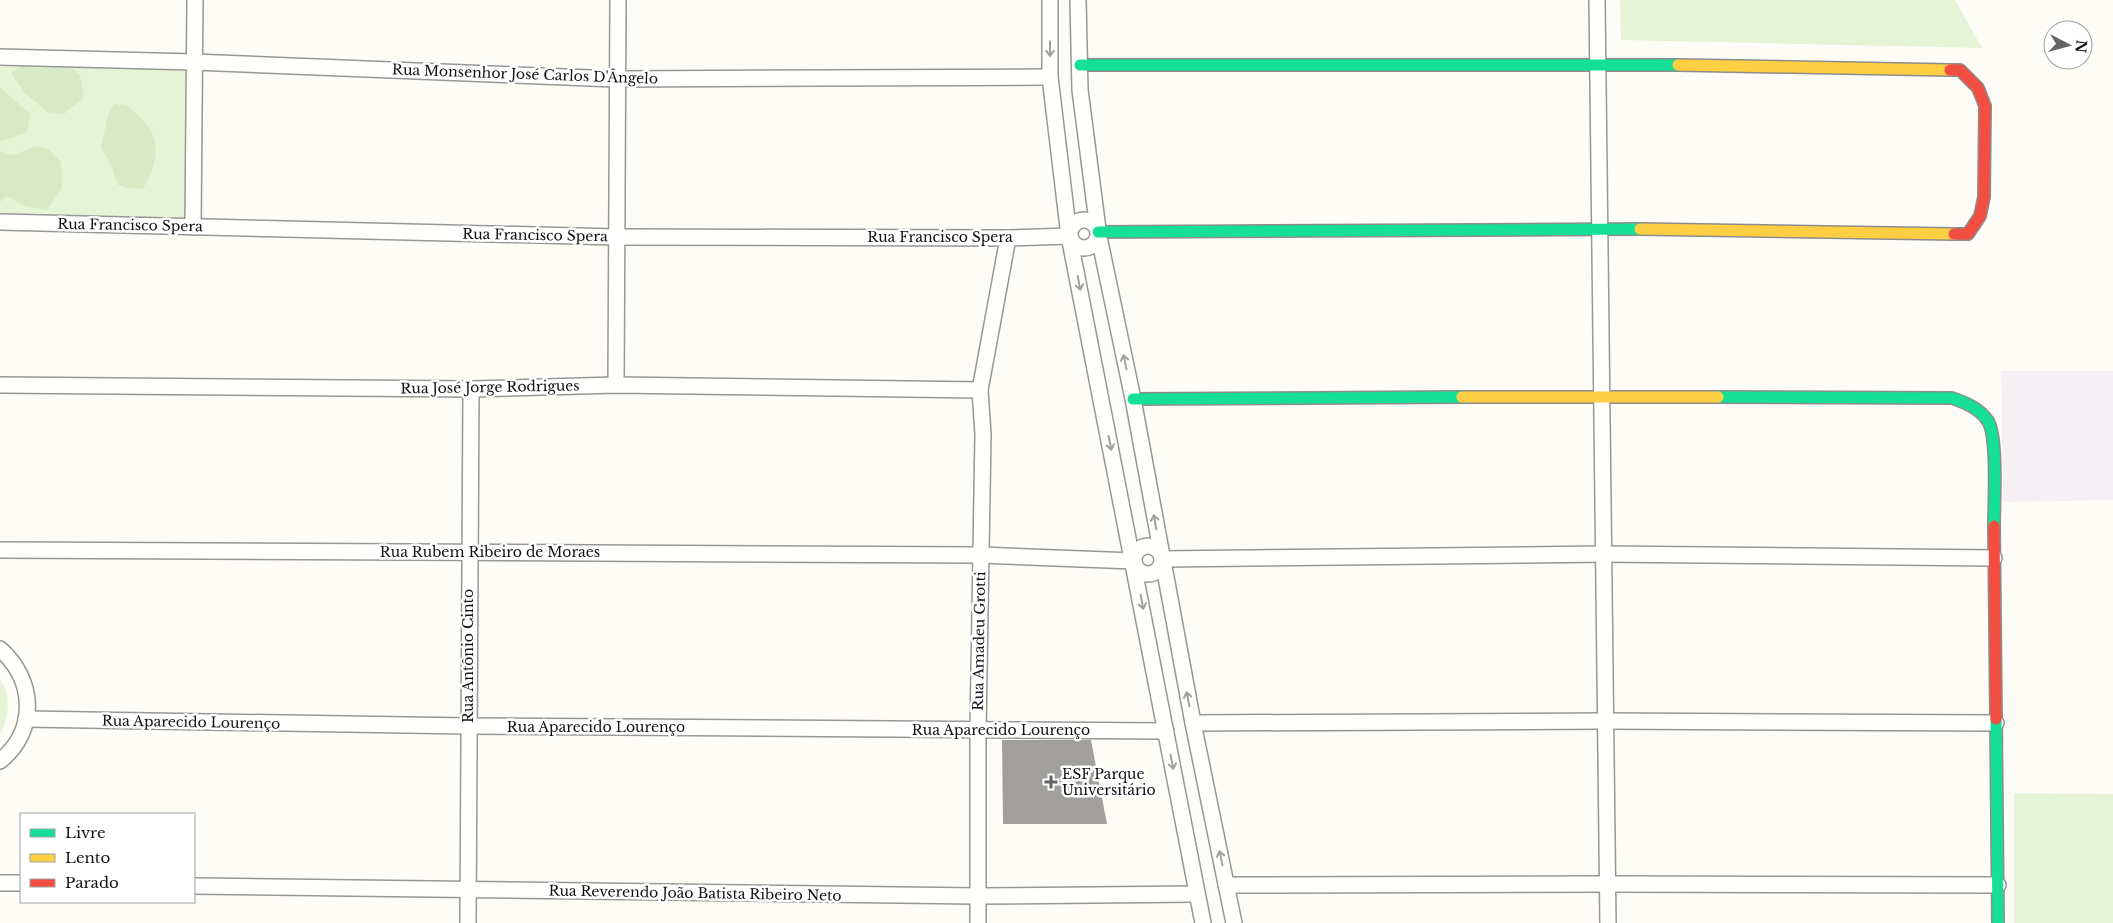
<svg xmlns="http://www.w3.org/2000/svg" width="2113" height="923" viewBox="0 0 2113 923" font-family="'Libre Baskerville',serif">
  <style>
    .industrial { fill: #f5f0f3 }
    .green { fill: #e7f3d7 }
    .forest { fill: #d8eac5 }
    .building { fill: #a19f9c }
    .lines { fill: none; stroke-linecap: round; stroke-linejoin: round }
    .street-casing { stroke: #979795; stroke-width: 18 }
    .fast-casing { stroke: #8e8d8b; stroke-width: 14 }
    .slow-casing { stroke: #8e8d8b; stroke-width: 14 }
    .jam-casing { stroke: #8e8d8b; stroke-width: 14 }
    .street { stroke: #fffffe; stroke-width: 15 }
    .fast { stroke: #16e098; stroke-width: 11 }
    .slow { stroke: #ffcf43; stroke-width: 11 }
    .jam { stroke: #f24e42; stroke-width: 11 }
    .oneway { stroke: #a0a09f }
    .poi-dot { fill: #646362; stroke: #fff; stroke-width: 2 }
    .labels { text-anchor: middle; stroke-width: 5; stroke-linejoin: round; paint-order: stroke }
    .street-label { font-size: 14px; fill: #111; stroke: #fff }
    .poi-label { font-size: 14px; fill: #111; stroke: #fff; text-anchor: start }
  </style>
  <rect width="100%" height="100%" fill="#fdfcf7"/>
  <polygon class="industrial" points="2001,371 2113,371 2113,500 2003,502"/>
  <g class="green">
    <polygon points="1620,0 1955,0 1982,48 1621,40"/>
    <polygon points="194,62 193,227 0,218 0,65"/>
    <path d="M 0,679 C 11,694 10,718 0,733 Z"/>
    <polygon points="2014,793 2113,794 2113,923 2014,923"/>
  </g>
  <g class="forest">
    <polygon points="22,66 35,68 70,67 80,75 84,97 64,114 47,112 25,93 11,73"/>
    <polygon points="0,87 30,114 27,132 0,142"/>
    <path d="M 114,104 L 126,105 C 160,131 164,152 143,189 L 127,188 L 118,185 L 110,162 L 101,148 L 108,114 Z"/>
    <polygon points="36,146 48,149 61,162 62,188 47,210 24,206 7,196 0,202 0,151 13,155"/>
  </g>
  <polygon class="building" points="1002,740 1091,740 1107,824 1003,824"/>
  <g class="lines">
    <defs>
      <g id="street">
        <polyline points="1050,0 1050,77 1069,236 1203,923"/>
        <polyline points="1078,0 1080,90 1099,237 1133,399 1193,723 1234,923"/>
        <polyline points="1597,0 1608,923"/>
        <polyline points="0,57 194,62 616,79 1050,77"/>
        <circle cx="1084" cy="234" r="14"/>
        <polyline points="0,222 617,237 1008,238 1069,236"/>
        <polyline points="193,227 195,0"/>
        <polyline points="0,385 471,389 616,385 980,390"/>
        <polyline points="616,385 618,0"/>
        <circle cx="1148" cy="560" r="14"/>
        <polyline points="0,550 980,555 1134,561"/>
        <polyline points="1162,559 1604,554 1994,558"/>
        <path d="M 0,649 C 35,680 38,730 0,761"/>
        <polyline points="26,719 468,726 1166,731"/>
        <polyline points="1193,723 1606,721 1996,723"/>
        <polyline points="0,883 21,883"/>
        <polyline points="1226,885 1608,884 1998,885"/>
        <polyline points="194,886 977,896 1197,894"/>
        <polyline points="468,923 471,389"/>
        <polyline points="978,923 978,730 983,434 980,390 1008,238"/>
      </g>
      <g id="fast">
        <polyline points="1080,65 1678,65"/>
        <polyline points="1098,232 1640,229"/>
        <path d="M 1718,397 L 1952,398 C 1966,403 1979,408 1988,421 C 1998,438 1994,503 1994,526"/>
        <polyline points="1133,399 1462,397"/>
        <polyline points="1996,719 1998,923"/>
      </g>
      <g id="slow">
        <polyline points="1678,65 1950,70"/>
        <polyline points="1640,229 1954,234"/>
        <polyline points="1462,397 1718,397"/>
      </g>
      <g id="jam">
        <polyline points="1950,70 1960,70 1978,88 1985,106 1984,197 1980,216 1968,234 1954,234"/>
        <polyline points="1994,526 1996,719"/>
      </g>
    </defs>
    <use href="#street" class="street-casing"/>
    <use href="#fast" class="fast-casing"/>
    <use href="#slow" class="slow-casing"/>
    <use href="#jam" class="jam-casing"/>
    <use href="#street" class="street"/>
    <use href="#fast" class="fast"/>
    <use href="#slow" class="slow"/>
    <use href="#jam" class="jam"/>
  </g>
  <defs><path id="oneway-shaft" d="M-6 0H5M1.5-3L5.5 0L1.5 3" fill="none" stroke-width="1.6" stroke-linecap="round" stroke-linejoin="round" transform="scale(1.25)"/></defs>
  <g class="oneway">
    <use href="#oneway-shaft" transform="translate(1050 49) rotate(90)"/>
    <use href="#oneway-shaft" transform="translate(1079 283) rotate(79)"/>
    <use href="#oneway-shaft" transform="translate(1125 362) rotate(-102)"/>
    <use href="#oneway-shaft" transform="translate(1110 443) rotate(79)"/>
    <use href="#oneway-shaft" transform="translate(1155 522) rotate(-100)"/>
    <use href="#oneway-shaft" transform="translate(1142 602) rotate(79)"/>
    <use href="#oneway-shaft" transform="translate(1188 699) rotate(-101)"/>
    <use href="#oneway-shaft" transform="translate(1172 762) rotate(79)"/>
    <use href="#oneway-shaft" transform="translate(1221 858) rotate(-102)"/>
  </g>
  <path class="poi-dot" d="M1048.5 774.5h5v5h5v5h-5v5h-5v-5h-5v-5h5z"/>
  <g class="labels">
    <g class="street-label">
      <text transform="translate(525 74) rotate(2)" y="5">Rua Monsenhor José Carlos D'Ângelo</text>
      <text transform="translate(130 225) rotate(1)" y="5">Rua Francisco Spera</text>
      <text transform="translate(535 235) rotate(1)" y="5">Rua Francisco Spera</text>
      <text x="940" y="242">Rua Francisco Spera</text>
      <text transform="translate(490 387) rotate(-1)" y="5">Rua José Jorge Rodrigues</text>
      <text x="490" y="557">Rua Rubem Ribeiro de Moraes</text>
      <text transform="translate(979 641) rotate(-89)" y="5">Rua Amadeu Grotti</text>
      <text transform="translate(468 656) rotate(-90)" y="5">Rua Antônio Cinto</text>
      <text transform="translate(191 722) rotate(1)" y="5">Rua Aparecido Lourenço</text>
      <text x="596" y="732">Rua Aparecido Lourenço</text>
      <text x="1001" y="735">Rua Aparecido Lourenço</text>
      <text transform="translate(695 893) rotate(1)" y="5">Rua Reverendo João Batista Ribeiro Neto</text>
    </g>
    <g class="poi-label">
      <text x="1062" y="779">ESF Parque<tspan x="1062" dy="16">Universitário</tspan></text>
    </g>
  </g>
  <rect x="20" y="813" width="175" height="90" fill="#ffffff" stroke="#a0a0a0"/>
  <rect x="30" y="829" width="25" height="8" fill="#16e098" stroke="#a0a0a0"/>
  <text x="65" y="838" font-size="15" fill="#111111">Livre</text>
  <rect x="30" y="854" width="25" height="8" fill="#ffcf43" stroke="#a0a0a0"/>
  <text x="65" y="863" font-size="15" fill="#111111">Lento</text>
  <rect x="30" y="879" width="25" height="8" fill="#f24e42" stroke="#a0a0a0"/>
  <text x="65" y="888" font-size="15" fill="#111111">Parado</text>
  <g transform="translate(2068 45) rotate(96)"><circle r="24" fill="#ffffff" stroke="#a0a0a0"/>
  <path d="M0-4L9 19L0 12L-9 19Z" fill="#646362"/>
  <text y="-8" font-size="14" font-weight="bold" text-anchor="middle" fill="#111111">N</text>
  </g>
</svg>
